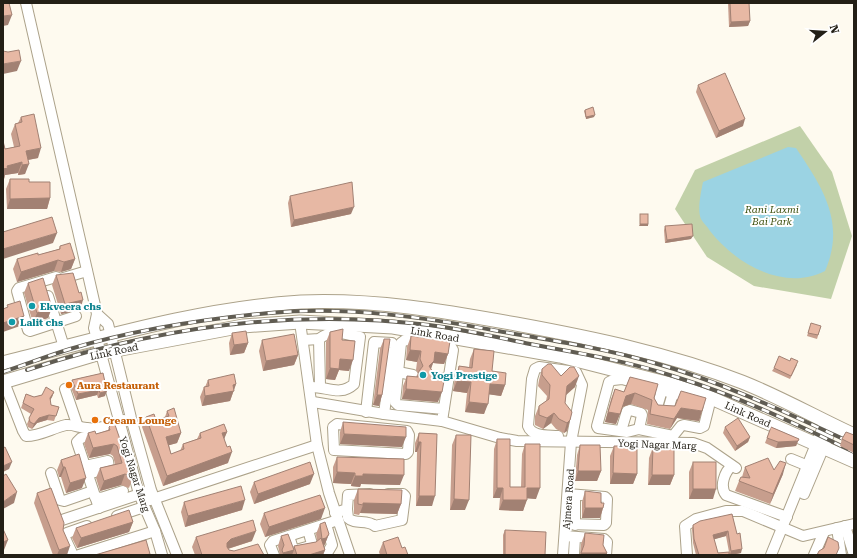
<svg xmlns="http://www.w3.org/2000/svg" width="857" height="558" viewBox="0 0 857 558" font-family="'Roboto Serif',serif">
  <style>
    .green { fill: #c2d1a9 }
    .water { fill: #9bd3e3 }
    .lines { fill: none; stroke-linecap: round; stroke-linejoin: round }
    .minor-casing { stroke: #aca28a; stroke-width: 12 }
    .major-casing { stroke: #aca28a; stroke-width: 15 }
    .minor { stroke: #fff; stroke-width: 10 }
    .major { stroke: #fff; stroke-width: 13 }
    .rail-casing { stroke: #605c52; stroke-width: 4 }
    .rail { stroke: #fff; stroke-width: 2.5; stroke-dasharray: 8; stroke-linecap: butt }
    .wall { fill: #c79e8d; fill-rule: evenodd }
    .shaded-wall { fill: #a28173 }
    .building { fill: #e7b8a4; stroke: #a28173 }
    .culture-dot { fill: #0f9aa8; stroke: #fff; stroke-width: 1.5 }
    .food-dot { fill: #e8710a; stroke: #fff; stroke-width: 1.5 }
    .labels { text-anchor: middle; stroke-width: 4; stroke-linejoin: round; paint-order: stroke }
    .park-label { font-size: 10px; font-style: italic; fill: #3c4f0c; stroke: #fff }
    .culture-label { font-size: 10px; font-weight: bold; fill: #0d838f; stroke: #fff; text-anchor: start }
    .street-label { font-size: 10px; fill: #231f16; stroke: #fff }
    .food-label { font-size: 10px; font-weight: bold; fill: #c56008; stroke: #fff; text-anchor: start }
  </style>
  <rect width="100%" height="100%" fill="#fefaef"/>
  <polygon class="green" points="800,126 832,172 852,236 831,299 754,286 707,257 675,209 695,170"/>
  <path class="water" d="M 788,147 L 796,148 C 823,188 846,223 825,271 C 784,292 736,264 710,231 C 708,227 703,223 701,219 C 697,210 701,192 703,182 Z"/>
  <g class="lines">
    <defs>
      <g id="minor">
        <polyline points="26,3 97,314 94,328 139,494 155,531 162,555"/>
        <polyline points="48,296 64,347"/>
        <polyline points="97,314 108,324 131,418 151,490 177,555"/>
        <polyline points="76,316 30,331 28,330 17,291 19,288 56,277 60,279 87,271"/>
        <polyline points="300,322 317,445 329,493 350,555"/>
        <polyline points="319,339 320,386"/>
        <path d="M 303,340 L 319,339 C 332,329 345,334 360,337 L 354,384 C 340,397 326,386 310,387"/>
        <polyline points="398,372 413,375"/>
        <polyline points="432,377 448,379"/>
        <polygon points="622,379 708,403 709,406 704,426 700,428 684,425 681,426 673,436 639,429 627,432 598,428 597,426 609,382 613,380"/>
        <path d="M 4,382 L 23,431 L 26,436 C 41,436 52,428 66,425 C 74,424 79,428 87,428 C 99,430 113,424 124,420"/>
        <polyline points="65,389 77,424"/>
        <polyline points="662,390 657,407 658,410 668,410 673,393"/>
        <polyline points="313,402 384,414 442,421 500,438 517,441 693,443 707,448 736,468"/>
        <polyline points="366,412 374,342 392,343 393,345 384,414"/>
        <polyline points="442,421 453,350 450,345 405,340 401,343 395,402 398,405 444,409"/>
        <polygon points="337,424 407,431 409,435 408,452 406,454 334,450 333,427"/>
        <polyline points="621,431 627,411 630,410 641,413 642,415 639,429"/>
        <path d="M 558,436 C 548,435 532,437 528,426 L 532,379 L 535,369 L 539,367 L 576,372 L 582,385 L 571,442 L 563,555"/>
        <polyline points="791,459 813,468"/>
        <polyline points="85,466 108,461 109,468 88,474"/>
        <path d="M 732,466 C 725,471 719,486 726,495 L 787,517"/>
        <polyline points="51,473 60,500 64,501 93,491"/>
        <polyline points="804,494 833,425"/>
        <polyline points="95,497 101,498 123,491"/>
        <polyline points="150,500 317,445"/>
        <polyline points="99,508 77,442 81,438 100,433"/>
        <path d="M 347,509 L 348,518 C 355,525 367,519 375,526 L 402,520 L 405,496 L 403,494 L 388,494"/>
        <polyline points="335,513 347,509 348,495 370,494"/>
        <polyline points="117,516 144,507"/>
        <polyline points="62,520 146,492"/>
        <polyline points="326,524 332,545 326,555"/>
        <polyline points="566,524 604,525 606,523 607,499 605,497 568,494"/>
        <polyline points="575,525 575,495"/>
        <polyline points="845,526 854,555"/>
        <polyline points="837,528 841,555"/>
        <polyline points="289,536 293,549 296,550 310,546 312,544 308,530"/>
        <polyline points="565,536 604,539 607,542 606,555"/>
        <polyline points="73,555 65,538 67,533 87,526"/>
        <polyline points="79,555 155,531"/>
        <polyline points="274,555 270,545 273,541 338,520"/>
        <polyline points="574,555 575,537"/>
        <polyline points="687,555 685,526 696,519 726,511 743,511 803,536 854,524"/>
        <polyline points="771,555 825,422"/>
        <polyline points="814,555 824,532"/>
      </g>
      <g id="major">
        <path d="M 3,363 C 101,338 200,308 301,302 C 374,299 444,311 516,324 C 592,338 670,354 742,382 C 780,397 817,418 854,435"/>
        <polyline points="3,382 100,353 243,326 300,322 393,327 560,356 670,384 709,397 854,461"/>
      </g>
    </defs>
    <use href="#minor" class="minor-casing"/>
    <use href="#major" class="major-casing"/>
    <use href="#minor" class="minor"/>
    <use href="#major" class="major"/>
    <defs>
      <g id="rail">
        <path d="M 27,370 C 158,327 291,308 429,325 C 462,329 496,337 530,344 C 579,353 628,361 676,377 C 738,396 796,424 854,452"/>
        <path d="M 3,372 C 25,365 47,356 70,349 C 134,330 203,319 270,313 C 346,306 423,317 498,331 C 550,340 603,348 654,363 C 723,382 789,414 854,444"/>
      </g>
    </defs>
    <use href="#rail" class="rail-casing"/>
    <use href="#rail" class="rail"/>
  </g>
  <g class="wall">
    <polygon points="728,3 749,3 750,21 748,26 729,27"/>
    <polygon points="698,85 743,126 716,138 696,92"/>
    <polygon points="585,110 594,117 586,119 584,111"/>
    <polygon points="21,117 38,158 28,160 25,174 18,175 18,173 5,175 4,179 3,179 3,141 5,149 14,147 11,134 15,124 18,123"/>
    <polygon points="10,179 29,182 50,198 47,209 7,209 6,189"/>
    <polygon points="290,196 351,214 291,227 288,203"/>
    <polygon points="665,226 691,239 665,243 664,230"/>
    <polygon points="60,246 75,259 71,269 61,272 54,271 17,282 13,269 17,259 38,255 59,249"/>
    <polygon points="56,275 79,293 80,310 61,314 52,285"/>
    <polygon points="28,283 48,318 33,323 24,293"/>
    <polygon points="810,326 821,326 817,339 807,336"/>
    <polygon points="330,332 342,340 349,371 339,370 335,380 326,379 326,342"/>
    <polygon points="232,333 248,343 244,353 230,355 229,343"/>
    <polygon points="411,336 448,354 444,364 433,363 431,369 432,379 438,402 402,399 403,386 407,376 416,377 418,373 416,370 417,362 406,360 407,347"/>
    <polygon points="384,339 382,395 379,406 373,405 380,349"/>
    <polygon points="262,340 298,355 294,365 263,371 259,351"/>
    <polygon points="474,349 492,371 505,385 501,396 489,394 484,414 465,412 467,393 453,391 455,377 459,366 469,367 470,359"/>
    <polygon points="790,361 797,365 790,379 772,371 774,368"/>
    <polygon points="542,369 561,376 575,387 566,394 565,403 570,420 567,431 564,433 556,429 551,423 543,429 535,425 535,416 539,406 546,401 547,396 538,386 539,380"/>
    <polygon points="103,373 105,396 98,398 97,395 76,400 70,385 72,380"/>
    <polygon points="630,377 654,398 658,405 702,411 699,421 677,418 670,429 647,424 648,410 631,404 622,407 616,424 605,422 611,399 615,389 624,392"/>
    <polygon points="208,380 236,384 230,401 202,406 200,397 204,387 205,387"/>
    <polygon points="54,392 52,397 50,400 51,405 59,407 54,421 47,420 37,423 32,429 28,427 27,424 31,414 21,408 26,394 34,397"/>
    <polygon points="167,411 181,433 177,443 169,445 171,454 180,451 183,444 197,439 200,433 227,432 224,438 228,463 163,486 142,427 146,417 156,420 165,417"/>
    <polygon points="343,422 402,447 340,444 340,432"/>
    <polygon points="109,427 133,477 129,488 121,485 100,491 96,478 100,468 115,464 113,456 110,454 89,458 84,444 88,433 96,434 108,430"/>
    <polygon points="725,427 750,437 748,442 735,451 723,433"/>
    <polygon points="771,427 799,439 796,446 776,448 765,443"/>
    <polygon points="419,433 437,434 432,506 416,506 417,452 415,452 415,443"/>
    <polygon points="456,435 465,510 450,510 452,445"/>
    <polygon points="854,435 854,453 840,446 842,439"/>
    <polygon points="497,439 510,487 521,487 522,454 525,444 536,499 527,498 523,511 499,510 500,498 493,498 494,449"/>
    <polygon points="580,445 601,471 597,481 575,481 577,455"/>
    <polygon points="614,446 637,474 633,484 610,484 610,456"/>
    <polygon points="653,447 674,475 670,485 648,485 649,458"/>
    <polygon points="337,457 400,485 361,484 360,487 351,486 351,484 333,483 333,467"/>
    <polygon points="61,460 82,488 66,493 61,477 59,477 57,470"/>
    <polygon points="693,462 713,499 689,499 689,472"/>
    <polygon points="745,467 774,470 783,474 770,504 735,491 739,481 742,477"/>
    <polygon points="254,482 310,484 254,504 250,492"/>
    <polygon points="358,489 401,504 397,514 360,513 359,515 354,514 354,500"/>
    <polygon points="585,491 601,503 603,508 600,518 582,518 582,502"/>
    <polygon points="37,493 63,530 67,555 53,555 34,503"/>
    <polygon points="184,502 242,510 185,527 181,512"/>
    <polygon points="264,513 321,519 265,537 260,524"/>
    <path d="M 732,514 L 741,553 L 732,555 L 696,555 L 693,543 L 692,529 L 693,525 ZM 726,536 L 729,552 L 718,553 L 714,539 Z"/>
    <polygon points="133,522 129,532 77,548 72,538 76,528"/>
    <polygon points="320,524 329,534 324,546 325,550 323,555 280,555 278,546 281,536 293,548 294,546 316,542 317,541 316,534"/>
    <polygon points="505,530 545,555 503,555 503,535"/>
    <polygon points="585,533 603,545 607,553 607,555 580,555 581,544"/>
    <polygon points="196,537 252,541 228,549 229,550 234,551 264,555 195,555 192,547"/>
    <polygon points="383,542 402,548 408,555 380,555 379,552"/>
  </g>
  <g class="shaded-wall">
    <polygon points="12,15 8,25 3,26 3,16"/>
    <polygon points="750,21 748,26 729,27 731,22"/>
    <polygon points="21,61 17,71 3,74 3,64"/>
    <polygon points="595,115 594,117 586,119 586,117"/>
    <polygon points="745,119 743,126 716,138 719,131"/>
    <polygon points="41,148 38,158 22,161 26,151"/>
    <polygon points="22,162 18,173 5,175 4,179 3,179 3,169 7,166"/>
    <polygon points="29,164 25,174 18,175 22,165"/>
    <polygon points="50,198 47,209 7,209 10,199"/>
    <polygon points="354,207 351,214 291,227 294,220"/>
    <polygon points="640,224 648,224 648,226 639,226"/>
    <polygon points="57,233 53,243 3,259 3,249"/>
    <polygon points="693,236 691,239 665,243 667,240"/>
    <polygon points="75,259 71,269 61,272 64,262"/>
    <polygon points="58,260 54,271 17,282 21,272"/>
    <polygon points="83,300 80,310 61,314 65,304"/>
    <polygon points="52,308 48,318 33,323 37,313"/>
    <polygon points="24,316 20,326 3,332 3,323"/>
    <polygon points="248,343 244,353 230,355 234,345"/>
    <polygon points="410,350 421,351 417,362 406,360"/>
    <polygon points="435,352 448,354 444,364 433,363 430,371 426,376"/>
    <polygon points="298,355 294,365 263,371 266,361"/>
    <polygon points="340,359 353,360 349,371 339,370 335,380 326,379 330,368"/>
    <polygon points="579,376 575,387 564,397 567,386"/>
    <polygon points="457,381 471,382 467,393 453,391"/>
    <polygon points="236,384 230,401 202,406 205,396 233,385"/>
    <polygon points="490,384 505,385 501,396 486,394"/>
    <polygon points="406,389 442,392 438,402 402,399"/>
    <polygon points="99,390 97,395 76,400 78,394"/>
    <polygon points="107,391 105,396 98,398 100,393"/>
    <polygon points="54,392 52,397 48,404 50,398"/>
    <polygon points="635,393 631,404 622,407 626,396"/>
    <polygon points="377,395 382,395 379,406 373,405"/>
    <polygon points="469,402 488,404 484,414 465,412"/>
    <polygon points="681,408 702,411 699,421 677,418 670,429 674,419"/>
    <polygon points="608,412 620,414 616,424 605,422"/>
    <polygon points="554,413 551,423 543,429 547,418"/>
    <polygon points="49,415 47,420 37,423 32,429 34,424 39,418"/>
    <polygon points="570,420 567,431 564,433 567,423"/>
    <polygon points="227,432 223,442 222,433"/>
    <polygon points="181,433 177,443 163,447 166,437"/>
    <polygon points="344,434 406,437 402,447 340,444"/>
    <polygon points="750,437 748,442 735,451 737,446"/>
    <polygon points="798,441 796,446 776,448 778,442"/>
    <polygon points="418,442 421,442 417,452 415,452"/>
    <polygon points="114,444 110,454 89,458 93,448"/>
    <polygon points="232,452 228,463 163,486 167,476"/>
    <polygon points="12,462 9,469 3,472 3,466"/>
    <polygon points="786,463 783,474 770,504 773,494"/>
    <polygon points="63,467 65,467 61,477 59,477"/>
    <polygon points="578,471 601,471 597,481 575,481"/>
    <polygon points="337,472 355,473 351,484 333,483"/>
    <polygon points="613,473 637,474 633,484 610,484"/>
    <polygon points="125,474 121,485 100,491 104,481"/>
    <polygon points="314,474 310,484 254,504 258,494"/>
    <polygon points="363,474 404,475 400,485 361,484 360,487 351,486 355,476"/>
    <polygon points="652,475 674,475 670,485 648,485"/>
    <polygon points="86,478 82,488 66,493 70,483"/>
    <polygon points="497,488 503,488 500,498 493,498"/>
    <polygon points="527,488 540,488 536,499 523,498"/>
    <polygon points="693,489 716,489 713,499 689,499"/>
    <polygon points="17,492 14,503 3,509 3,502"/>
    <polygon points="419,496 435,496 432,506 416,506"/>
    <polygon points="454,499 469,500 465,510 450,510"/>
    <polygon points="245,500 242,510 185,527 188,516"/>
    <polygon points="503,500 527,500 523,511 499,510"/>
    <polygon points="363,503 401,504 397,514 360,513 363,505"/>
    <polygon points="325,508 321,519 265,537 269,527"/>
    <polygon points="585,508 603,508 600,518 582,518"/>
    <polygon points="133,522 129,532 77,548 81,538"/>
    <polygon points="256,531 252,541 227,549 227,543 231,539"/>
    <polygon points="728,531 726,536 712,540 713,535"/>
    <polygon points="329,534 325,544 323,548 318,549 322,539"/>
    <polygon points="8,540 4,550 3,551 3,542"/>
    <polygon points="70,546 67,555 57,555 59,550"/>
    <polygon points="742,549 741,553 730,555 731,551"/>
    <polygon points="294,550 292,555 282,555 283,553"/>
    <polygon points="325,550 323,555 309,555"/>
    <polygon points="581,553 607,553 607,555 580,555"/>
  </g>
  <g class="building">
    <polygon points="3,3 9,3 12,15 3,16"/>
    <polygon points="730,3 749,3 750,21 731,22"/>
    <polygon points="19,50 21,61 3,64 3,51 8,52"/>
    <polygon points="725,73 745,119 719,131 698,85"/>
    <polygon points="593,107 595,115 586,117 585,110"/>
    <polygon points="34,114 41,148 26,151 29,164 22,165 22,162 7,166 8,168 3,169 3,141 5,149 20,146 15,124 22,122 21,117"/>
    <polygon points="10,179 29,179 29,182 50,182 50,198 10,199"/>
    <polygon points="352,182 354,207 294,220 290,196"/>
    <rect x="640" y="214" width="8" height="10"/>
    <polygon points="52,217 57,233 3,249 3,232"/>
    <polygon points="692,224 693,236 667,240 665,226"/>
    <polygon points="70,243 75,259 64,262 58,260 21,272 17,259 38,253 38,255 60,249 60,246"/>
    <polygon points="73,273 79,293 81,292 83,300 65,304 56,275"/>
    <polygon points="43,278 52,308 37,313 28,283"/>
    <polygon points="20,301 24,316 3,323 3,309 8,307 7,305"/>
    <polygon points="811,323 821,326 818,335 808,333"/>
    <polygon points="343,329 342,340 355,341 353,360 340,359 339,369 330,368 330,332"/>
    <polygon points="246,331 248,343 234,345 232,333"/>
    <polygon points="294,334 298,355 266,361 262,340"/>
    <polygon points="411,336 450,341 448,354 435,352 434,361 429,366 433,372 432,379 444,381 442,392 406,389 407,376 418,377 419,371 423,366 420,359 421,351 410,350"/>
    <polygon points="384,339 390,339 382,395 377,395"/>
    <polygon points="474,349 494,351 492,371 506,373 505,385 490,384 488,404 469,402 471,382 457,381 459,366 472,368"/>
    <polygon points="779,356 790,361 791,358 798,361 791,376 774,368"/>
    <polygon points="548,364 551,364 561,376 570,367 574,367 579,376 567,386 565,403 572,412 570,420 567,423 559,419 554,413 547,418 539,415 539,406 549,399 550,385 542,375 542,369"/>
    <polygon points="103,373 107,391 100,393 99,390 78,394 72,380"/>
    <polygon points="234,374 236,384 233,385 234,391 205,396 204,387 209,386 208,380"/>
    <polygon points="630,377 658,384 654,398 658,405 675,406 681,391 706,398 702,411 681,408 674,419 650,414 652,400 635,393 626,396 620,414 608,412 615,389 624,392"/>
    <polygon points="46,387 54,392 50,398 51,405 59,407 56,416 49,415 39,418 34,424 30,422 29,418 34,409 23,403 26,394 34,397 42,395"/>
    <polygon points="174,408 181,433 166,437 171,454 184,449 183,444 201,438 200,433 224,424 227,432 222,433 227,447 230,446 232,452 167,476 146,417 154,414 156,420 169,416 167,411"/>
    <polygon points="738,418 750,437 737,446 725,427"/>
    <polygon points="114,422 133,477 125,474 104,481 100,468 122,463 117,446 114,444 93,448 88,433 95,431 96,434 110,430 109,427"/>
    <polygon points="343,422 406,427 406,437 344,434"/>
    <polygon points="771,427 799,439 798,441 778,442 767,438"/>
    <polygon points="846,432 854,435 854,445 842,439"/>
    <polygon points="419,433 437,434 435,496 419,496 421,442 418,442"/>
    <polygon points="456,435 471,435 469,500 454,499"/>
    <polygon points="497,439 510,439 510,487 525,487 525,444 540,444 540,488 527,488 527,500 503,500 503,488 497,488"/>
    <polygon points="580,445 600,445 601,471 578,471"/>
    <polygon points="614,446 637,446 637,474 613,473"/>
    <polygon points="5,447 12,462 3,466 3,448"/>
    <polygon points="653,447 674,448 674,475 652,475"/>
    <polygon points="79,454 86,478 70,483 65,467 63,467 61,460"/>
    <polygon points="337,457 404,459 404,475 363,474 363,476 355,476 355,473 337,472"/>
    <polygon points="768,458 774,470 780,461 786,463 773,494 739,481 741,477 750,478 745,467"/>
    <polygon points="310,462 314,474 258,494 254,482"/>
    <rect x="693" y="462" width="23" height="27"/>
    <polygon points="6,474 17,492 3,502 3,476"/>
    <polygon points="241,486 245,500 188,516 184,502"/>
    <polygon points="51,488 64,523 63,530 70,546 59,550 37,493"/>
    <polygon points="358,489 402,490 401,504 363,503 363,505 358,504"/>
    <polygon points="585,491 601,493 601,503 604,503 603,508 585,508"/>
    <polygon points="320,495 325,508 269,527 264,513"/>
    <polygon points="129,510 133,522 81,538 76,528"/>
    <polygon points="732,514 737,534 740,533 742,549 731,551 728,531 713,535 718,553 729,552 729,555 699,555 694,539 693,525 700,521"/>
    <polygon points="253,520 256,531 231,539 227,543 227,547 229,550 234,551 258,544 264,555 202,555 196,537"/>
    <polygon points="325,522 329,534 326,538 322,539 320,524"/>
    <polygon points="3,529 8,540 3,542"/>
    <polygon points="505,530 546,532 545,555 505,555"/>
    <polygon points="585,533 604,535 603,545 607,553 581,553 584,545"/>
    <polygon points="288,534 294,550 283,553 282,550 284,545 281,536"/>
    <polygon points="398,537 402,548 405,547 408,555 387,555 383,542"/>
    <polygon points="828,537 838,542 839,548 836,555 817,555 819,551 824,548"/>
    <polygon points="321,538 325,550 309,555 297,555 294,546 316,542"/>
    <polygon points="146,540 150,554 146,555 95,555"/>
  </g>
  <g class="culture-dot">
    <circle cx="32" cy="306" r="4"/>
    <circle cx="12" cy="322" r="4"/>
    <circle cx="423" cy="375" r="4"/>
  </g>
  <g class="food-dot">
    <circle cx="69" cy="385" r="4"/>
    <circle cx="95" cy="420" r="4"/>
  </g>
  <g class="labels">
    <g class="park-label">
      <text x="772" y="213">Rani Laxmi<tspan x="772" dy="12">Bai Park</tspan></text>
    </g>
    <g class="culture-label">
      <text x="40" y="310">Ekveera chs</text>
      <text x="20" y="326">Lalit chs</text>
      <text x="431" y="379">Yogi Prestige</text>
    </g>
    <g class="street-label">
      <text transform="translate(435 334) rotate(10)" y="4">Link Road</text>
      <text transform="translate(114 351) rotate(-12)" y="4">Link Road</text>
      <text transform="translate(748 414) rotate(24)" y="4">Link Road</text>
      <text transform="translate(657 444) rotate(2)" y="4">Yogi Nagar Marg</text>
      <text transform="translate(135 474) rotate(72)" y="4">Yogi Nagar Marg</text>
      <text transform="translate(568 499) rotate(-86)" y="4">Ajmera Road</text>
    </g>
    <g class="food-label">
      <text x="77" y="389">Aura Restaurant</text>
      <text x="103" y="424">Cream Lounge</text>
    </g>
  </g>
  <rect width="857" height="558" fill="none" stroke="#231f16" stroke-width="8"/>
  <g transform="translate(825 32) rotate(73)" stroke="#ffffff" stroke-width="3" paint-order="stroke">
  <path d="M0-3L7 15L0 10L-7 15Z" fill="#231f16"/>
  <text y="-6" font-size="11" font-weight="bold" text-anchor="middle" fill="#231f16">N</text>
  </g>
</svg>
